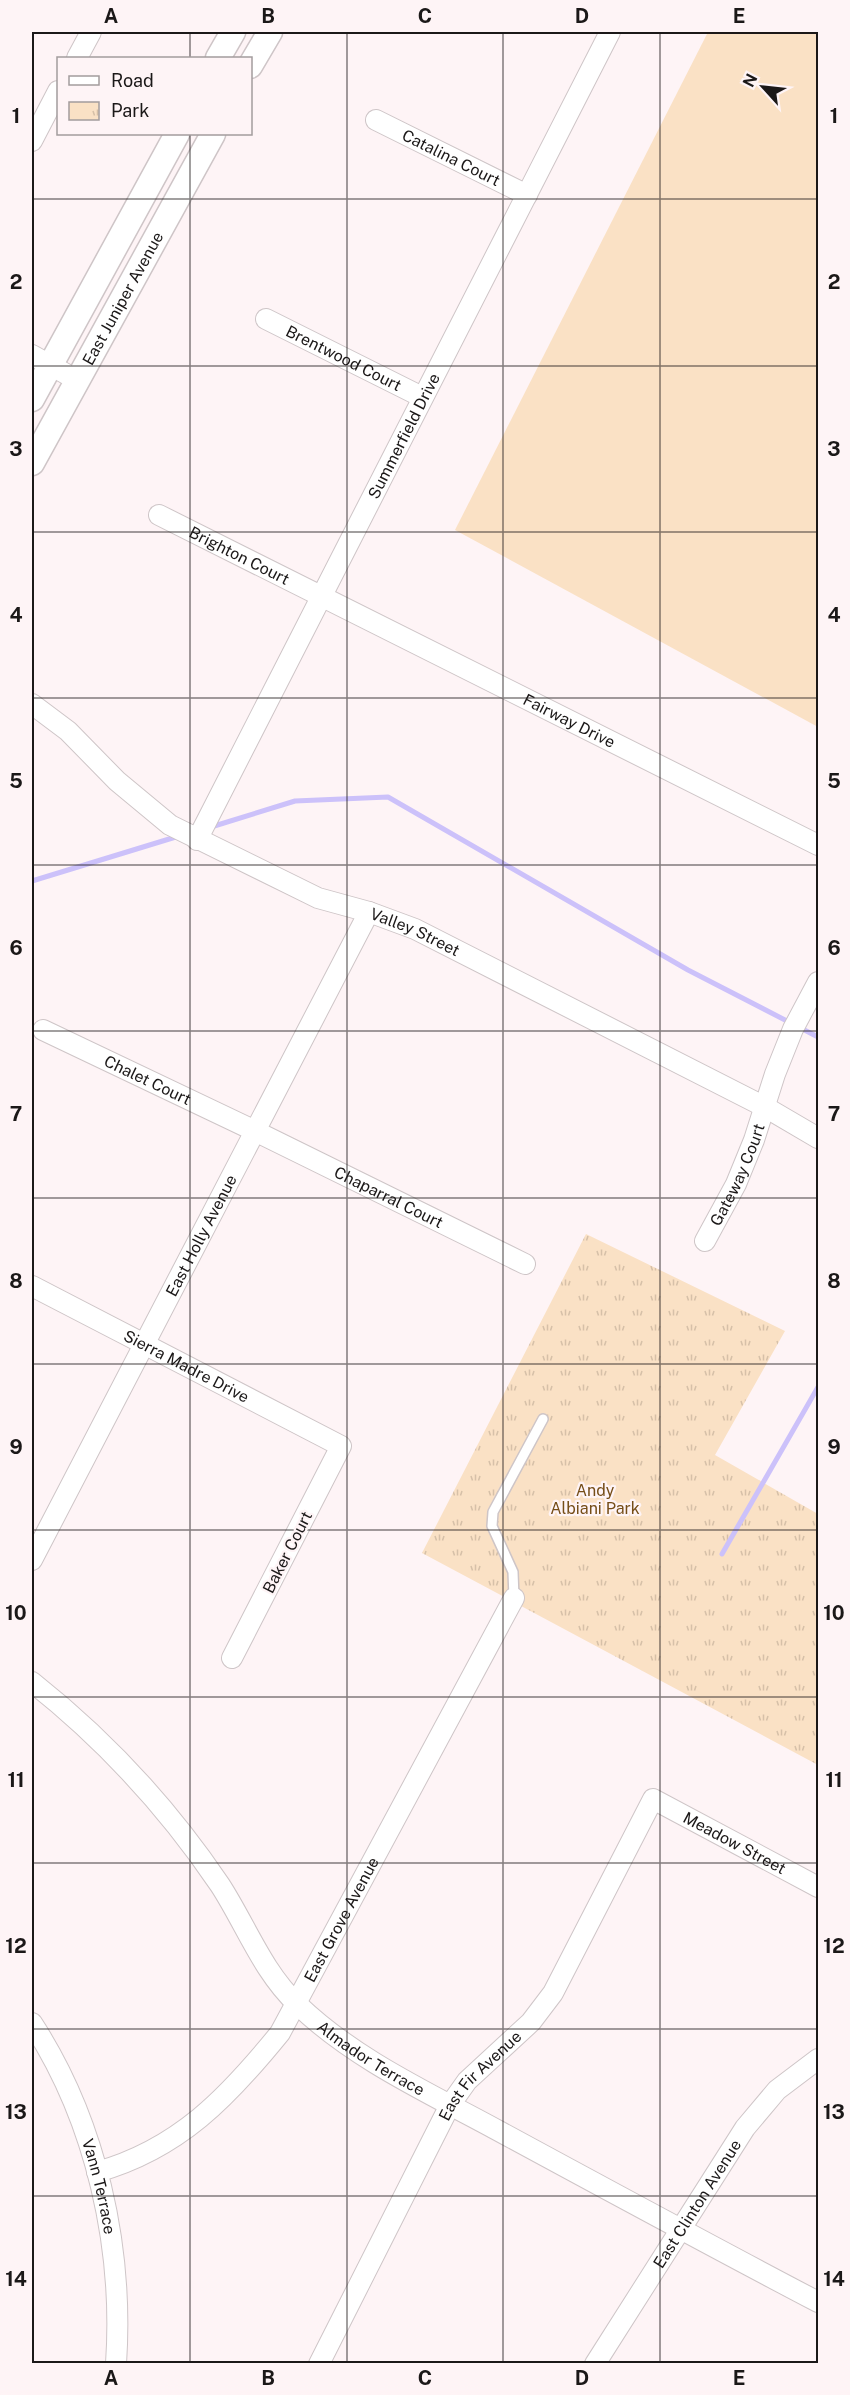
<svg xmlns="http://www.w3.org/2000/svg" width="850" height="2395" viewBox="0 0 850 2395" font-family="'Public Sans',sans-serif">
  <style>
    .grass { fill: #fae1c5 }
    .park { fill: url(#park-tufts) }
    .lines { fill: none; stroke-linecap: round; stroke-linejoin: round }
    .stream { stroke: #ccc1fa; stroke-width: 5 }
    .service-casing { stroke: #cec5c7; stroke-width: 12 }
    .minor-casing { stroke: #cec5c7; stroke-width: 22 }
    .tertiary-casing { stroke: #cec5c7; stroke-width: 27 }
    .service { stroke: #fff; stroke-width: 9 }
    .minor { stroke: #fff; stroke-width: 20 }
    .tertiary { stroke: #fff; stroke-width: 24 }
    .grid { fill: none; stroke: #1b1818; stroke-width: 1.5; stroke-opacity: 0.55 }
    .labels { text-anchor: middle; stroke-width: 4.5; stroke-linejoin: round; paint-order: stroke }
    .street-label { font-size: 16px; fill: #1b1818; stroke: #fef4f6 }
    .park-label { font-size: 16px; fill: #754d17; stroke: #fef4f6 }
    .neatline { fill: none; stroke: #1b1818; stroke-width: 2 }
    .grid-label { font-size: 20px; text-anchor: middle; font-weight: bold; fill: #1b1818 }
  </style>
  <defs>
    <pattern id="park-tufts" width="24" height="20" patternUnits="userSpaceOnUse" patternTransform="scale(1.5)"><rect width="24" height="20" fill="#fae1c5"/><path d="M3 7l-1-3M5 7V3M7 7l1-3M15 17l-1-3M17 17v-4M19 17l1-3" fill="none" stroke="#d6c0a8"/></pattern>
  </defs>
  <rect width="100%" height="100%" fill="#fef4f6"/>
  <polygon class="grass" points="708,32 818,32 818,727 455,530"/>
  <polygon class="park" points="586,1234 785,1331 715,1455 818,1514 818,1765 422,1553"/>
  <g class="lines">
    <g class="stream">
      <polyline points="211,827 295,801 388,797 688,970 818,1037"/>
      <polyline points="32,881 179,836"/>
      <polyline points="722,1554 818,1387"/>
    </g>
    <defs>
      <polyline id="service" points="514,1598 513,1572 492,1526 493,1512 543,1419"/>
      <g id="minor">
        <polyline points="77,58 91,32"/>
        <path id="s1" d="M 376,120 L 527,195"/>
        <polyline points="32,141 58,91"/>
        <path id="s2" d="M 266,319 L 422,397"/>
        <polyline points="32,355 77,380"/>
        <path id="s3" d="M 159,515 L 818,845"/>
        <path id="s4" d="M 32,704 L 68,731 L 117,781 L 170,825 L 318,898 L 369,912 L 415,929 L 765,1107 L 818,1138"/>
        <path id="s5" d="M 197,840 L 610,32"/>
        <path id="s6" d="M 43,1030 L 253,1130 L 525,1264"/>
        <path id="s7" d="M 705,1241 L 736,1184 L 754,1140 L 775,1074 L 793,1029 L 818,982"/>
        <path id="s8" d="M 32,1286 L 341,1446 L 232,1658"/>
        <path id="s9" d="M 32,1560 L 369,912"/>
        <path id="s10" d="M 32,1682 C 104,1739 168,1808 220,1885 C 246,1925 262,1971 298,2005 C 354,2059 429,2093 497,2130 C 604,2188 711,2246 818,2302"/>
        <path id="s11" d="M 32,2023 C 96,2121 124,2247 116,2364"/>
        <path id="s12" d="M 97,2172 C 179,2149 228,2097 280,2033 L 514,1598"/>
        <path id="s13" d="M 319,2364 L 450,2105 L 467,2081 L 531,2022 L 553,1993 L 653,1799 L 818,1887"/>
        <path id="s14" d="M 595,2364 L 745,2128 L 777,2090 L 818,2059"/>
      </g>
      <g id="tertiary">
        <polyline points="218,58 233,32"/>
        <polyline points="250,66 270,32"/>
        <polyline points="32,399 177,134"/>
        <path id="s15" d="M 32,463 L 213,134"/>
      </g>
    </defs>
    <use href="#service" class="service-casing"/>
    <use href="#minor" class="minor-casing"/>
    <use href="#tertiary" class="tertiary-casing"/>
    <use href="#service" class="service"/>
    <use href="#minor" class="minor"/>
    <use href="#tertiary" class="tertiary"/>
  </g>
  <path class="grid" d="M 190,32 L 190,58M 347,32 L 347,2364M 503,32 L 503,2364M 660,32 L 660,2364M 190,134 L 190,2364M 32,199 L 818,199M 32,366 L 818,366M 32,532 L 818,532M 32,698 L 818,698M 32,865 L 818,865M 32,1031 L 818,1031M 32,1198 L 818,1198M 32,1364 L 818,1364M 32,1530 L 818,1530M 32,1697 L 818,1697M 32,1863 L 818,1863M 32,2029 L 818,2029M 32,2196 L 818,2196"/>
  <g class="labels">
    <g class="street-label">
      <text dy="6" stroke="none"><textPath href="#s1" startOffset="84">Catalina Court</textPath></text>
      <text dy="6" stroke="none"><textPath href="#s15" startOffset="188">East Juniper Avenue</textPath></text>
      <text dy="6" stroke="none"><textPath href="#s2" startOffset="87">Brentwood Court</textPath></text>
      <text dy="6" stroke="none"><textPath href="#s5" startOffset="454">Summerfield Drive</textPath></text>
      <text dy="6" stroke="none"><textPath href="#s3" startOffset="90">Brighton Court</textPath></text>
      <text dy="6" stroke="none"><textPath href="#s3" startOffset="459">Fairway Drive</textPath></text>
      <text dy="6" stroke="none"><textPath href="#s4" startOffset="452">Valley Street</textPath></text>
      <text dy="6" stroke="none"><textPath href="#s6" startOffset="116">Chalet Court</textPath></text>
      <text dy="6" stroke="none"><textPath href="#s7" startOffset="74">Gateway Court</textPath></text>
      <text dy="6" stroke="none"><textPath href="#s6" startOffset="384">Chaparral Court</textPath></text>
      <text dy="6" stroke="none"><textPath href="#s9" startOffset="366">East Holly Avenue</textPath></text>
      <text dy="6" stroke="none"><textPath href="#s8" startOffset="174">Sierra Madre Drive</textPath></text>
      <text transform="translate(287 1552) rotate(-63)" y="6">Baker Court</text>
      <text dy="6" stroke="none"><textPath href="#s13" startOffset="754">Meadow Street</textPath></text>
      <text dy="6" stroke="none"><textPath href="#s12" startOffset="363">East Grove Avenue</textPath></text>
      <text dy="6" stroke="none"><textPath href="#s10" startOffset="512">Almador Terrace</textPath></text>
      <text dy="6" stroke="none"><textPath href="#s13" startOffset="332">East Fir Avenue</textPath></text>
      <text dy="6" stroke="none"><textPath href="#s11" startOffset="178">Vann Terrace</textPath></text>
      <text dy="6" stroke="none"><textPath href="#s14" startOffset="190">East Clinton Avenue</textPath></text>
    </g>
    <g class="park-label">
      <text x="595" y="1496">Andy<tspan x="595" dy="18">Albiani Park</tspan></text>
    </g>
  </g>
  <rect width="850" height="2395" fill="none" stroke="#fef4f6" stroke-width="66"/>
  <rect x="57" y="57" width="195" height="78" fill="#fef4f6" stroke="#a39c9d" stroke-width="1.5"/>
  <rect x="69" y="76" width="30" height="9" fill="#ffffff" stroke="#a39c9d" stroke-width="1.5"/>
  <text x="111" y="87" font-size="18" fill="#1b1818">Road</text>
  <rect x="69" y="102" width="30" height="18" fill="url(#park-tufts)" stroke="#a39c9d" stroke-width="1.5"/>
  <text x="111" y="117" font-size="18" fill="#1b1818">Park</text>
  <g transform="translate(763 87) rotate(297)" stroke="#fef4f6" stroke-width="4.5" paint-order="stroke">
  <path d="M0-4.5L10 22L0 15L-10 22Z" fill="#1b1818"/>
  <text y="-9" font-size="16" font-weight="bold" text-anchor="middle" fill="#1b1818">N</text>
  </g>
  <rect x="33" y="33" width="784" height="2329" class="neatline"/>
  <g class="grid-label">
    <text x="111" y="23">A</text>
    <text x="268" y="23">B</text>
    <text x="425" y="23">C</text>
    <text x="582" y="23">D</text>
    <text x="739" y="23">E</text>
    <text x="16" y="123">1</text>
    <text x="834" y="123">1</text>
    <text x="16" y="289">2</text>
    <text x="834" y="289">2</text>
    <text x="16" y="456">3</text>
    <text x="834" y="456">3</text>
    <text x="16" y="622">4</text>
    <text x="834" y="622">4</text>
    <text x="16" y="788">5</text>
    <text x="834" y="788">5</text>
    <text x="16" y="955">6</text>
    <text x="834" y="955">6</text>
    <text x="16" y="1121">7</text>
    <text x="834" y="1121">7</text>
    <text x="16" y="1288">8</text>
    <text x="834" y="1288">8</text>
    <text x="16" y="1454">9</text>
    <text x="834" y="1454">9</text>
    <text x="16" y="1620">10</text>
    <text x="834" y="1620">10</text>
    <text x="16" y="1787">11</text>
    <text x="834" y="1787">11</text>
    <text x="16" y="1953">12</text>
    <text x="834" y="1953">12</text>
    <text x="16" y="2119">13</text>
    <text x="834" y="2119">13</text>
    <text x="16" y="2286">14</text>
    <text x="834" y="2286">14</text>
    <text x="111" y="2385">A</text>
    <text x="268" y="2385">B</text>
    <text x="425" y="2385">C</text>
    <text x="582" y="2385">D</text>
    <text x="739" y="2385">E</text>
  </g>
</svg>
